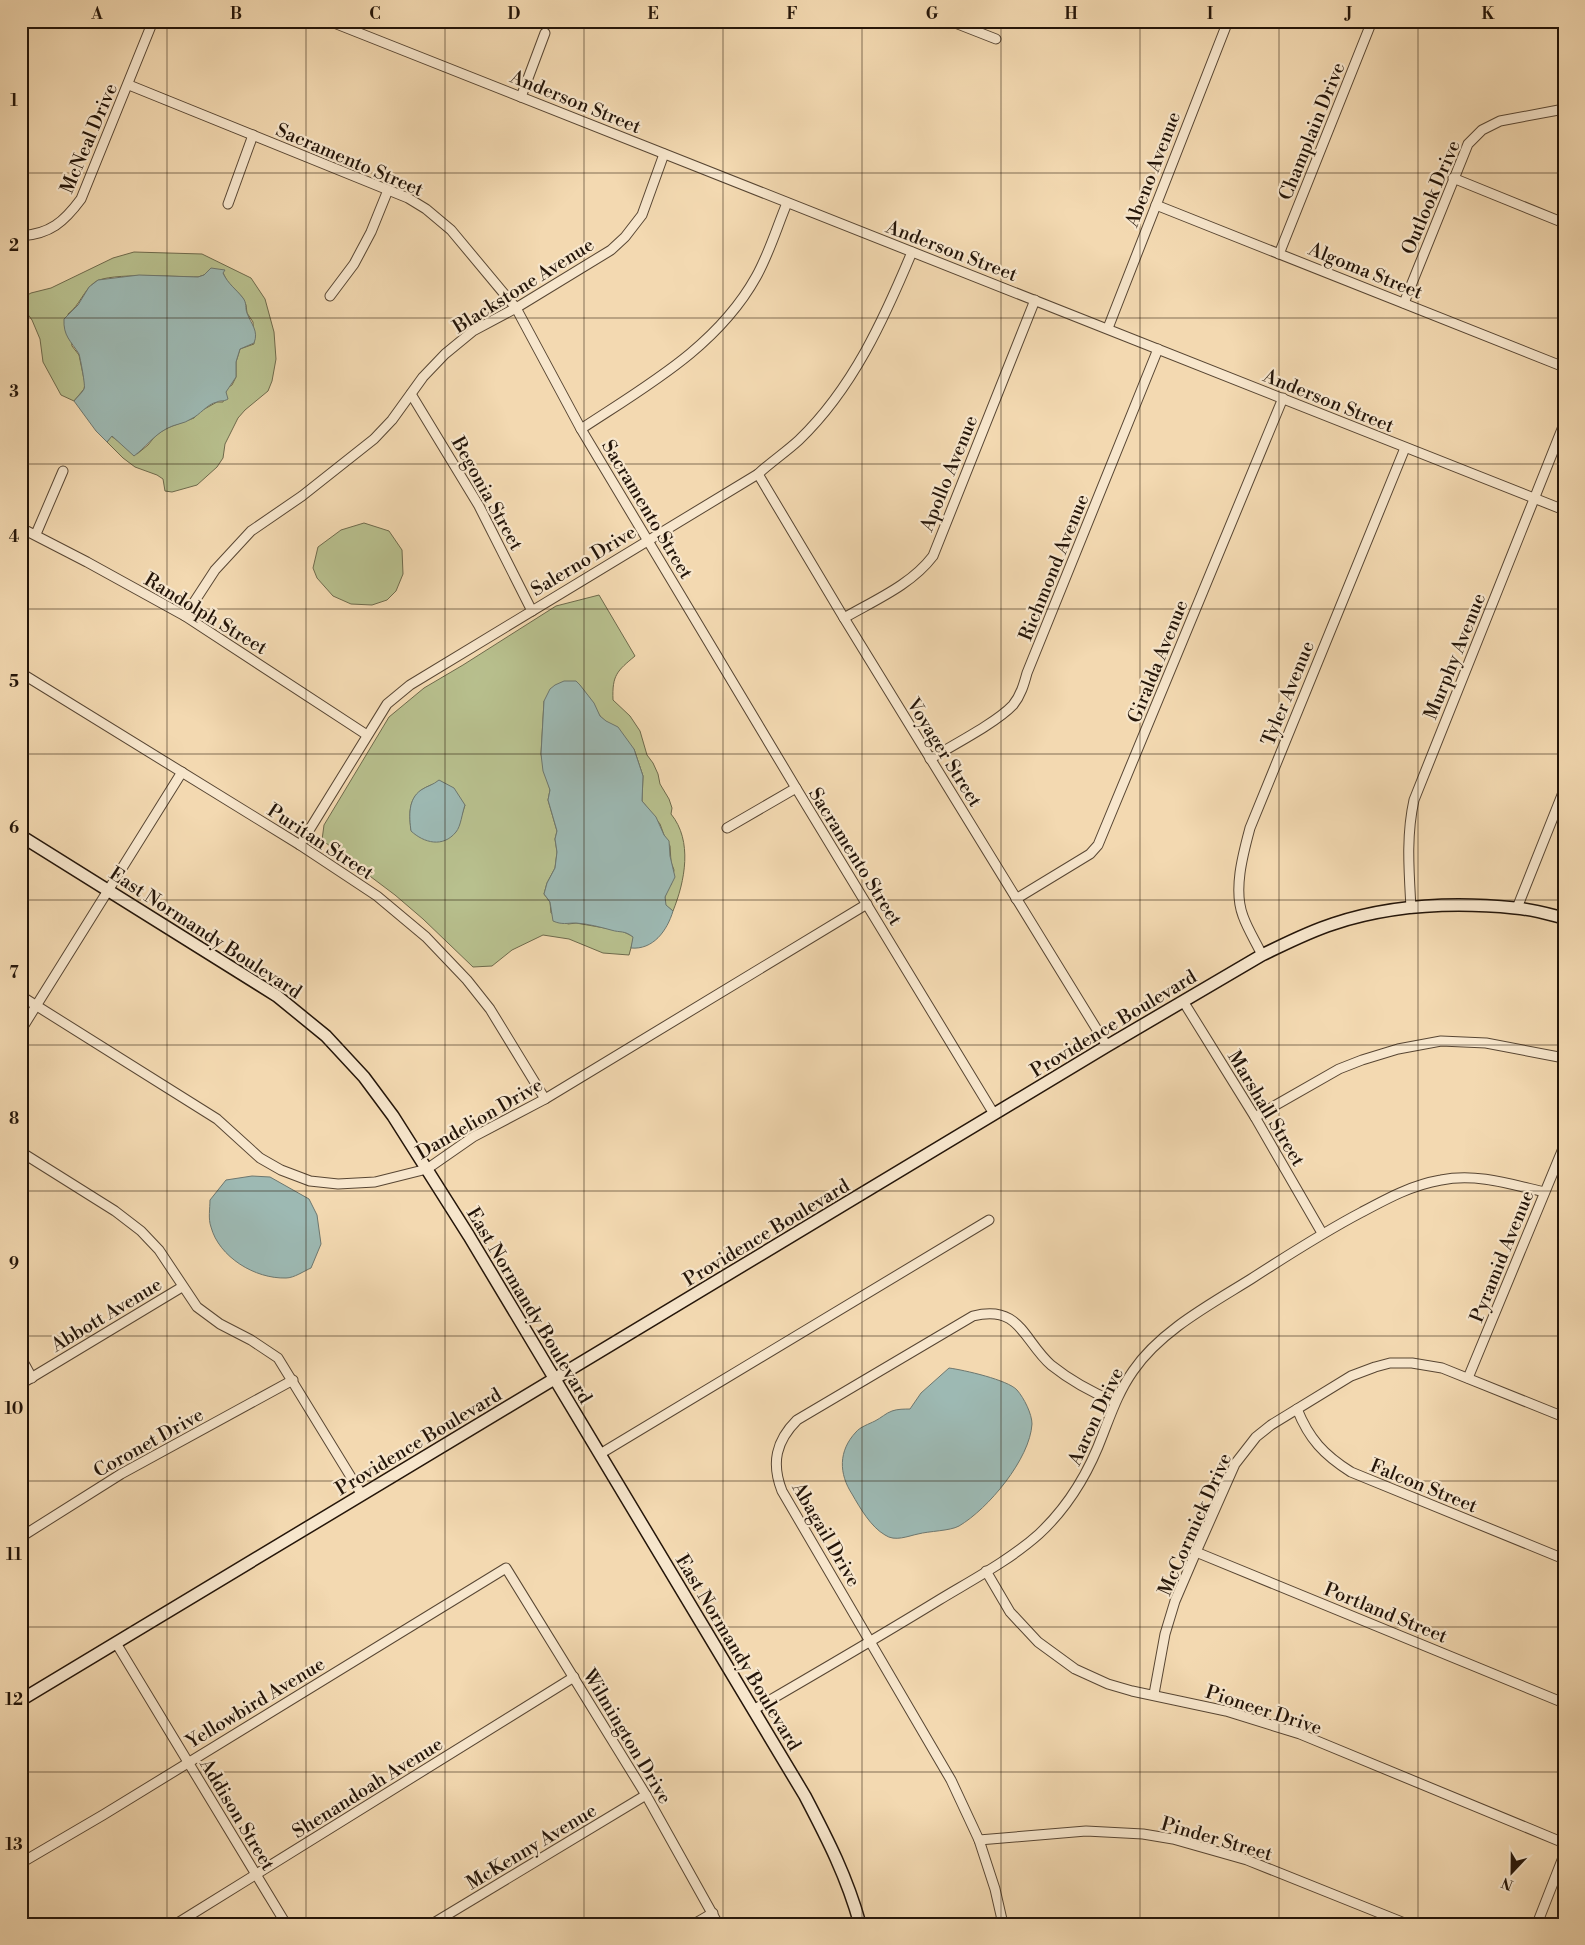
<svg xmlns="http://www.w3.org/2000/svg" width="1585" height="1945" viewBox="0 0 1585 1945" font-family="'Libre Bodoni',serif">
  <style>
    .green { fill: #b8c08e; stroke: #6e6a4c; fill-rule: evenodd }
    .water { fill: #9db9b3; stroke: #6d776f }
    .lines { fill: none; stroke-linecap: round; stroke-linejoin: round }
    .street-casing { stroke: #584633; stroke-width: 11 }
    .secondary-casing { stroke: #241509; stroke-width: 14 }
    .street { stroke: #f7e6cc; stroke-width: 9 }
    .secondary { stroke: #f7e6cc; stroke-width: 11 }
    .grid { fill: none; stroke: #241509; stroke-width: 1; stroke-opacity: 0.55 }
    .labels { text-anchor: middle; stroke-width: 4.5; stroke-linejoin: round; paint-order: stroke }
    .street-label { font-size: 19px; fill: #241509; stroke: #f7e6cc }
    .neatline { fill: none; stroke: #241509; stroke-width: 2 }
    .grid-label { font-size: 16px; text-anchor: middle; font-weight: bold; fill: #241509 }
  </style>
  <rect width="100%" height="100%" fill="#f3d9b1"/>
  <filter id="stains"><feTurbulence type="fractalNoise" baseFrequency=".004" numOctaves="4"/><feColorMatrix values="0 0 0 0 .2 0 0 0 0 .09 0 0 0 0 .02 0 0 0 .5 -.17"/></filter>
  <radialGradient id="worn" r=".72"><stop offset=".6" stop-color="#630" stop-opacity="0"/><stop offset="1" stop-color="#630" stop-opacity=".3"/></radialGradient>
  <g class="green">
    <path d="M 134,252 L 202,254 L 251,278 L 265,299 L 274,332 L 276,359 L 272,381 L 268,391 L 245,410 L 238,418 L 225,444 L 223,458 L 217,467 L 197,485 L 172,492 L 165,491 L 163,479 L 157,475 L 135,467 L 123,458 L 107,442 L 111,436 L 137,454 L 148,445 L 156,435 L 167,428 L 194,418 L 199,412 L 217,402 L 223,402 L 227,388 L 232,385 L 236,377 L 236,362 L 240,349 L 254,344 L 253,322 L 247,313 L 246,305 L 242,297 L 227,281 L 223,273 L 209,270 L 204,275 L 198,277 C 177,277 110,272 95,282 C 83,291 80,305 68,314 L 72,346 L 79,355 L 85,384 L 84,389 L 74,401 L 61,395 L 43,362 L 40,339 L 32,320 L 21,305 L 24,297 L 31,293 L 51,288 L 113,258 Z"/>
    <polygon points="364,523 389,531 402,550 403,574 396,591 387,600 372,605 351,604 333,596 317,578 313,568 318,547 341,530"/>
    <path d="M 599,595 L 635,656 C 617,671 612,675 613,700 L 630,716 L 640,731 L 647,755 L 653,763 L 658,774 L 660,784 L 669,799 L 672,808 L 671,814 C 693,841 685,881 673,911 L 665,905 L 665,897 L 668,888 L 671,885 L 674,870 L 671,862 L 670,846 L 664,835 L 660,824 L 642,801 L 643,776 L 634,749 L 600,716 L 589,697 L 544,701 L 541,754 L 550,790 L 548,800 L 557,831 L 555,839 L 557,852 L 555,868 L 547,883 L 544,894 L 550,902 L 551,913 L 568,924 L 576,923 L 622,931 L 634,937 L 629,955 L 603,953 L 569,939 L 543,935 L 512,950 L 492,966 L 473,967 L 423,919 L 395,895 L 322,840 L 324,825 L 389,717 L 424,688 L 463,665 L 556,606 ZM 434,784 L 465,805 L 458,827 L 411,830 C 408,807 410,792 434,784 Z"/>
  </g>
  <g class="water">
    <path d="M 211,268 L 225,270 L 223,273 C 228,284 236,289 243,298 C 247,303 245,308 247,313 C 251,324 259,331 254,343 L 240,349 L 236,362 L 236,377 L 226,392 L 228,399 C 223,402 221,400 217,402 C 207,404 200,415 191,419 C 184,424 174,424 166,429 C 153,436 145,448 134,456 L 112,436 L 107,442 L 96,431 L 74,401 C 77,397 82,393 84,389 C 86,387 80,357 79,354 C 71,341 63,336 64,319 L 78,305 L 89,287 L 98,280 L 139,275 L 198,277 L 204,275 Z"/>
    <path d="M 564,681 L 576,681 L 580,685 L 594,703 L 600,716 L 606,721 L 618,727 L 634,749 L 643,776 L 642,801 L 656,817 L 664,835 L 669,841 L 670,856 L 675,877 L 665,897 L 666,905 L 673,911 C 667,931 653,950 631,948 L 633,937 C 624,930 621,933 611,930 C 600,927 589,924 576,923 C 567,923 562,925 553,921 L 550,902 L 544,894 L 547,883 L 555,868 L 557,852 L 555,839 L 557,831 L 548,800 L 550,790 L 543,771 L 541,754 L 544,701 L 550,689 L 555,685 Z"/>
    <path d="M 439,780 L 454,788 L 465,805 C 462,813 461,826 456,832 C 443,848 424,843 411,831 C 409,816 408,799 421,790 C 427,786 433,785 439,780 Z"/>
    <path d="M 252,1176 L 270,1177 L 309,1199 L 317,1215 L 321,1244 L 311,1268 C 304,1271 294,1278 286,1278 C 255,1279 219,1257 211,1227 C 208,1219 210,1208 210,1200 L 226,1180 Z"/>
    <path d="M 949,1368 C 964,1370 1008,1380 1017,1390 C 1024,1398 1032,1414 1032,1424 C 1030,1459 988,1509 959,1526 C 950,1531 929,1531 918,1534 C 908,1536 895,1542 885,1535 C 871,1527 860,1508 852,1494 C 839,1474 838,1451 856,1432 C 860,1427 869,1424 875,1421 C 881,1418 886,1413 892,1411 C 897,1409 905,1409 910,1409 L 921,1393 Z"/>
  </g>
  <g class="lines">
    <defs>
      <g id="street">
        <polyline points="329,21 1564,510"/>
        <polyline points="950,21 996,39"/>
        <polyline points="129,85 408,198 426,209 451,230 516,308 581,429 796,788 994,1114"/>
        <polyline points="521,97 545,33"/>
        <polyline points="1453,178 1564,223"/>
        <polyline points="228,204 253,135"/>
        <polyline points="1156,205 1564,367"/>
        <path d="M 21,236 C 50,234 64,222 81,199 L 153,21"/>
        <polyline points="1279,254 1372,21"/>
        <polyline points="330,296 354,264 371,232 388,190"/>
        <polyline points="1404,303 1468,144 1482,130 1500,121 1564,109"/>
        <polyline points="1108,328 1228,21"/>
        <polyline points="411,394 479,506 532,611"/>
        <path d="M 581,429 C 646,386 717,347 756,277 C 769,254 777,227 787,203"/>
        <polyline points="758,474 844,618 1107,1046"/>
        <polyline points="21,528 87,562 185,616 367,735"/>
        <polyline points="36,534 63,471"/>
        <polyline points="185,616 215,570 251,531 302,496 374,439 392,420 423,377 445,354 473,331 516,308 611,250 625,237 642,215 664,154"/>
        <path d="M 844,618 C 875,600 911,585 933,556 L 1035,300"/>
        <polyline points="21,673 300,845 377,896 426,937 467,980 490,1009 545,1099"/>
        <path d="M 930,759 C 953,745 996,723 1013,705 C 1021,695 1024,684 1027,673 L 1158,349"/>
        <polyline points="727,828 796,788"/>
        <path d="M 300,845 L 387,704 L 410,685 L 758,474 C 771,462 786,452 799,440 C 853,388 884,319 912,252"/>
        <polyline points="1016,899 1090,854 1098,845 1283,398"/>
        <path d="M 1411,908 C 1409,871 1406,836 1414,800 L 1564,424"/>
        <polyline points="1517,908 1564,790"/>
        <path d="M 1262,955 C 1256,942 1248,930 1243,916 C 1233,890 1243,854 1250,828 L 1405,448"/>
        <polyline points="21,996 217,1119 260,1158 281,1170 310,1181 338,1184 375,1182 427,1169 473,1137 545,1099 867,904"/>
        <polyline points="1183,1001 1255,1117 1322,1233"/>
        <polyline points="21,1030 182,772"/>
        <polyline points="1255,1117 1339,1069 1362,1060 1398,1049 1441,1041 1486,1043 1564,1058"/>
        <polyline points="21,1152 115,1211 141,1231 159,1250 197,1307 220,1324 251,1340 278,1358 362,1495"/>
        <polyline points="21,1358 32,1378"/>
        <polyline points="1468,1378 1564,1146"/>
        <polyline points="21,1384 182,1287"/>
        <path d="M 1297,1409 C 1309,1439 1324,1455 1351,1472 L 1564,1559"/>
        <polyline points="600,1454 989,1220"/>
        <polyline points="21,1537 121,1474 293,1380"/>
        <polyline points="1196,1552 1564,1703"/>
        <polyline points="986,1571 1010,1612 1038,1642 1075,1669 1108,1684 1132,1691 1226,1711 1300,1734 1564,1843"/>
        <polyline points="116,1643 286,1924"/>
        <polyline points="1154,1694 1165,1634 1175,1601 1196,1552 1235,1464 1256,1437 1271,1425 1351,1376 1375,1367 1390,1363 1412,1363 1442,1368 1564,1417"/>
        <path d="M 753,1710 C 815,1674 877,1638 939,1600 C 972,1580 1010,1560 1039,1534 C 1069,1506 1089,1472 1103,1434 C 1112,1411 1119,1391 1133,1371 C 1160,1331 1211,1304 1251,1279 C 1288,1255 1324,1232 1362,1212 C 1388,1198 1412,1185 1441,1180 C 1476,1173 1510,1184 1544,1192"/>
        <polyline points="979,1840 1086,1831 1143,1834 1173,1839 1247,1860 1407,1924"/>
        <polyline points="21,1863 103,1815 506,1568 646,1795 718,1924"/>
        <polyline points="176,1924 574,1677"/>
        <polyline points="432,1924 646,1795"/>
        <polyline points="694,1924 713,1913"/>
        <path d="M 1003,1924 L 995,1889 L 979,1840 L 951,1780 L 782,1491 C 771,1463 776,1441 797,1420 L 973,1316 C 1020,1304 1023,1340 1051,1365 C 1071,1381 1091,1392 1115,1402"/>
        <polyline points="1537,1924 1564,1855"/>
      </g>
      <g id="secondary">
        <path d="M 21,836 L 277,996 L 326,1036 L 364,1077 L 393,1116 L 469,1236 L 805,1796 C 828,1840 847,1877 860,1924"/>
        <path d="M 21,1700 L 1107,1046 L 1262,955 C 1285,944 1308,932 1333,924 C 1390,905 1455,902 1515,908 C 1531,909 1548,914 1564,918"/>
      </g>
    </defs>
    <use href="#street" class="street-casing"/>
    <use href="#secondary" class="secondary-casing"/>
    <use href="#street" class="street"/>
    <use href="#secondary" class="secondary"/>
  </g>
  <path class="grid" d="M 167,21 L 167,1924M 306,21 L 306,1924M 445,21 L 445,1924M 584,21 L 584,1924M 723,21 L 723,1924M 862,21 L 862,1924M 1001,21 L 1001,1924M 1140,21 L 1140,1924M 1279,21 L 1279,1924M 1418,21 L 1418,1924M 21,173 L 1564,173M 21,318 L 1564,318M 21,464 L 1564,464M 21,609 L 1564,609M 21,754 L 1564,754M 21,900 L 1564,900M 21,1045 L 1564,1045M 21,1191 L 1564,1191M 21,1336 L 1564,1336M 21,1481 L 1564,1481M 21,1627 L 1564,1627M 21,1772 L 1564,1772"/>
  <g class="labels">
    <g class="street-label">
      <text transform="translate(576 101) rotate(22)" y="7">Anderson Street</text>
      <text transform="translate(1311 131) rotate(-68)" y="7">Champlain Drive</text>
      <text transform="translate(88 138) rotate(-67)" y="7">McNeal Drive</text>
      <text transform="translate(350 159) rotate(23)" y="7">Sacramento Street</text>
      <text transform="translate(1152 169) rotate(-69)" y="7">Abeno Avenue</text>
      <text transform="translate(1430 197) rotate(-67)" y="7">Outlook Drive</text>
      <text transform="translate(952 250) rotate(21)" y="7">Anderson Street</text>
      <text transform="translate(1366 270) rotate(22)" y="7">Algoma Street</text>
      <text transform="translate(523 285) rotate(-32)" y="7">Blackstone Avenue</text>
      <text transform="translate(1329 400) rotate(22)" y="7">Anderson Street</text>
      <text transform="translate(948 473) rotate(-68)" y="7">Apollo Avenue</text>
      <text transform="translate(488 493) rotate(61)" y="7">Begonia Street</text>
      <text transform="translate(648 509) rotate(59)" y="7">Sacramento Street</text>
      <text transform="translate(583 560) rotate(-31)" y="7">Salerno Drive</text>
      <text transform="translate(1053 567) rotate(-68)" y="7">Richmond Avenue</text>
      <text transform="translate(206 613) rotate(31)" y="7">Randolph Street</text>
      <text transform="translate(1454 656) rotate(-68)" y="7">Murphy Avenue</text>
      <text transform="translate(1157 661) rotate(-68)" y="7">Giralda Avenue</text>
      <text transform="translate(1287 693) rotate(-68)" y="7">Tyler Avenue</text>
      <text transform="translate(945 752) rotate(58)" y="7">Voyager Street</text>
      <text transform="translate(321 841) rotate(33)" y="7">Puritan Street</text>
      <text transform="translate(856 856) rotate(58)" y="7">Sacramento Street</text>
      <text transform="translate(206 932) rotate(33)" y="7">East Normandy Boulevard</text>
      <text transform="translate(1113 1023) rotate(-31)" y="7">Providence Boulevard</text>
      <text transform="translate(1267 1108) rotate(59)" y="7">Marshall Street</text>
      <text transform="translate(479 1118) rotate(-30)" y="7">Dandelion Drive</text>
      <text transform="translate(766 1232) rotate(-31)" y="7">Providence Boulevard</text>
      <text transform="translate(1501 1256) rotate(-68)" y="7">Pyramid Avenue</text>
      <text transform="translate(530 1305) rotate(59)" y="7">East Normandy Boulevard</text>
      <text transform="translate(106 1314) rotate(-31)" y="7">Abbott Avenue</text>
      <text transform="translate(1095 1416) rotate(-65)" y="7">Aaron Drive</text>
      <text transform="translate(418 1441) rotate(-31)" y="7">Providence Boulevard</text>
      <text transform="translate(148 1442) rotate(-29)" y="7">Coronet Drive</text>
      <text transform="translate(1424 1485) rotate(22)" y="7">Falcon Street</text>
      <text transform="translate(1194 1524) rotate(-66)" y="7">McCormick Drive</text>
      <text transform="translate(827 1534) rotate(60)" y="7">Abagail Drive</text>
      <text transform="translate(1386 1612) rotate(22)" y="7">Portland Street</text>
      <text transform="translate(739 1652) rotate(59)" y="7">East Normandy Boulevard</text>
      <text transform="translate(255 1702) rotate(-31)" y="7">Yellowbird Avenue</text>
      <text transform="translate(1264 1709) rotate(18)" y="7">Pioneer Drive</text>
      <text transform="translate(628 1736) rotate(59)" y="7">Wilmington Drive</text>
      <text transform="translate(367 1787) rotate(-32)" y="7">Shenandoah Avenue</text>
      <text transform="translate(238 1814) rotate(59)" y="7">Addison Street</text>
      <text transform="translate(1217 1838) rotate(16)" y="7">Pinder Street</text>
      <text transform="translate(531 1846) rotate(-31)" y="7">McKenny Avenue</text>
    </g>
  </g>
  <rect width="1585" height="1945" fill="none" stroke="#f3d9b1" stroke-width="55"/>
  <g transform="translate(1512 1872) rotate(202)" stroke="#f7e6cc" stroke-width="4" paint-order="stroke">
  <path d="M0-4L9 19L0 12L-9 19Z" fill="#241509"/>
  <text y="-8" font-size="14" font-weight="bold" text-anchor="middle" fill="#241509">N</text>
  </g>
  <rect x="28" y="28" width="1530" height="1890" class="neatline"/>
  <g class="grid-label">
    <text x="97" y="19">A</text>
    <text x="236" y="19">B</text>
    <text x="375" y="19">C</text>
    <text x="514" y="19">D</text>
    <text x="653" y="19">E</text>
    <text x="792" y="19">F</text>
    <text x="932" y="19">G</text>
    <text x="1071" y="19">H</text>
    <text x="1210" y="19">I</text>
    <text x="1349" y="19">J</text>
    <text x="1488" y="19">K</text>
    <text x="14" y="106">1</text>
    <text x="14" y="251">2</text>
    <text x="14" y="397">3</text>
    <text x="14" y="542">4</text>
    <text x="14" y="687">5</text>
    <text x="14" y="833">6</text>
    <text x="14" y="978">7</text>
    <text x="14" y="1124">8</text>
    <text x="14" y="1269">9</text>
    <text x="14" y="1414">10</text>
    <text x="14" y="1560">11</text>
    <text x="14" y="1705">12</text>
    <text x="14" y="1850">13</text>
  </g>
  <rect width="100%" height="100%" filter="url(#stains)"/>
  <rect width="100%" height="100%" fill="url(#worn)"/>
</svg>
